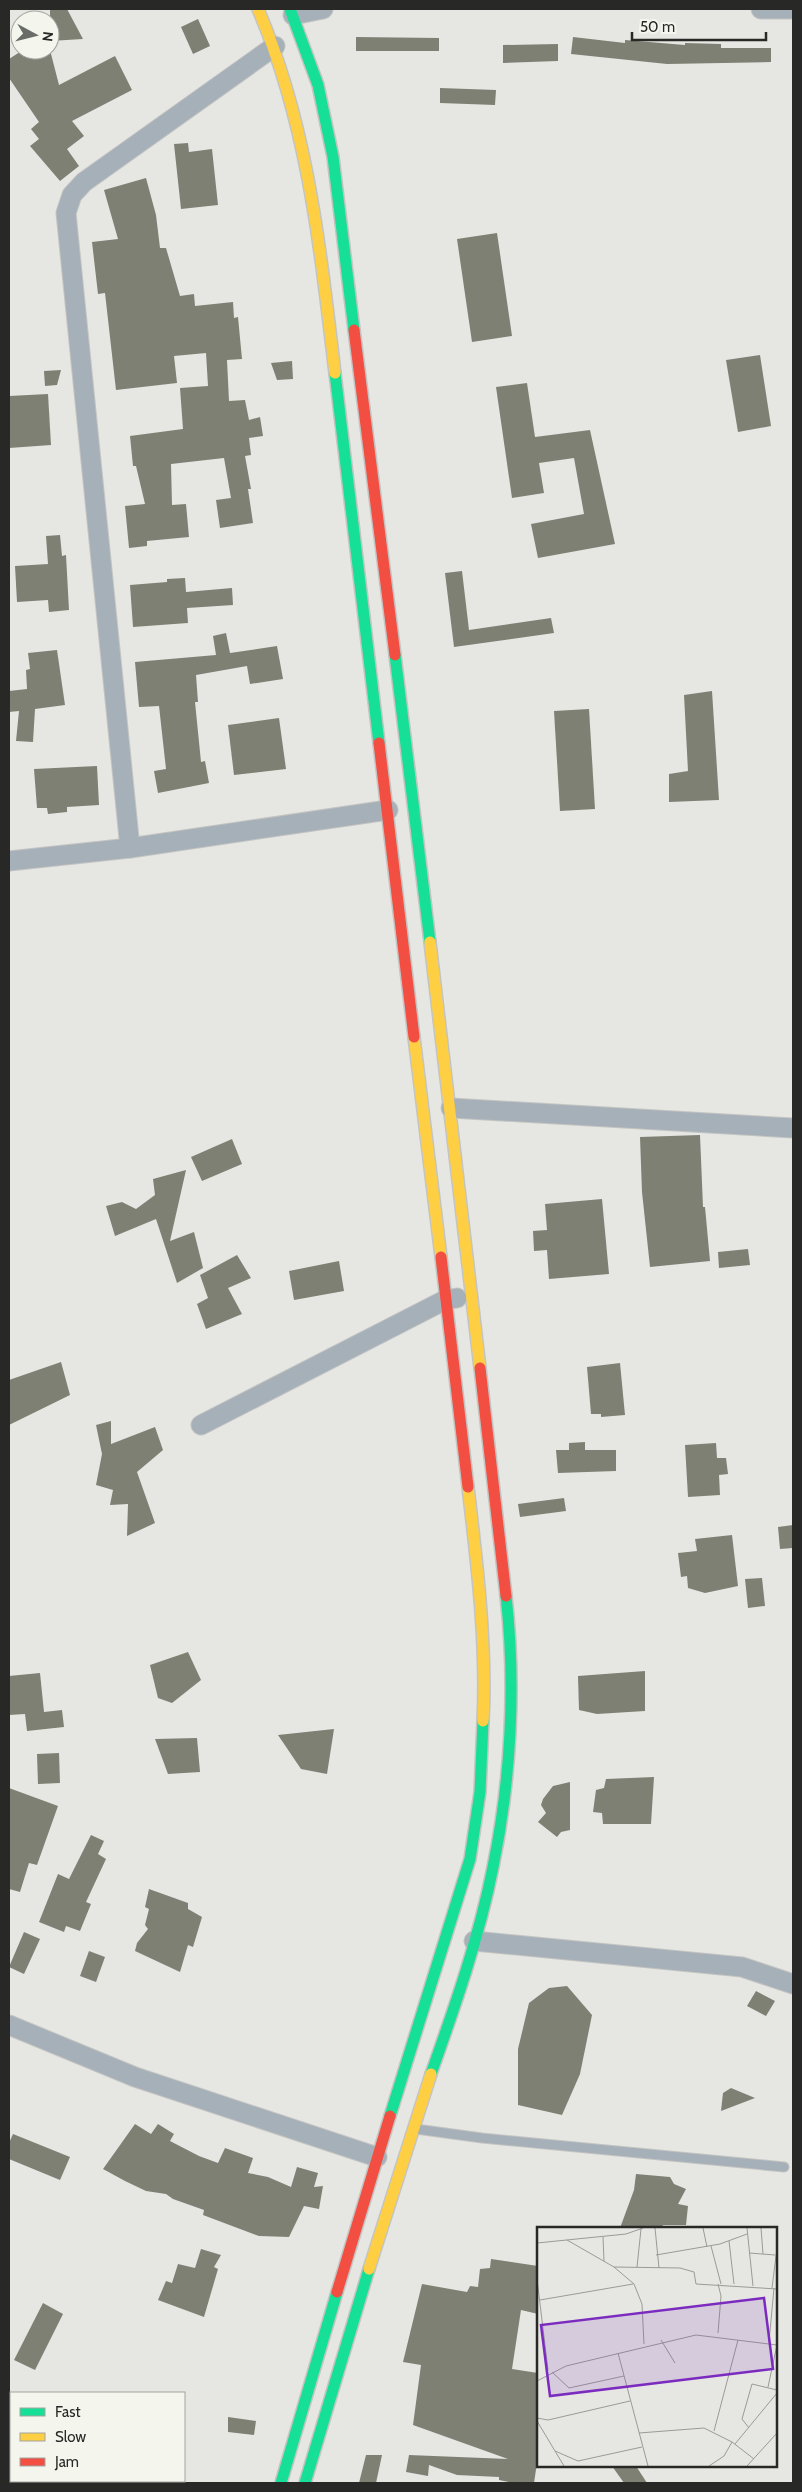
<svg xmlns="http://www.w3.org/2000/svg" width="802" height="2492" viewBox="0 0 802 2492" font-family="Cabin,sans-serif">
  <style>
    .building { fill: #7e8074 }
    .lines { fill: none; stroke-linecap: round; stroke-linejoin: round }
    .lane-casing { stroke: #c4c4c2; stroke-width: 11 }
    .street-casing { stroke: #c4c4c2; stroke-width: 21 }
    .fast-casing { stroke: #c4c4c2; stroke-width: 14 }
    .slow-casing { stroke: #c4c4c2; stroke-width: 14 }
    .jam-casing { stroke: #c4c4c2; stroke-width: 14 }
    .lane { stroke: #a6b0b9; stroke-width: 9 }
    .street { stroke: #a6b0b9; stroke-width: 19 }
    .fast { stroke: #16e098; stroke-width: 11 }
    .slow { stroke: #ffcf43; stroke-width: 11 }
    .jam { stroke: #f24e42; stroke-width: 11 }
    .inset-road { fill: none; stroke: #9a9b97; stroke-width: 1 }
    .view { fill: #7b2cbf; fill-opacity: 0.15; stroke: #7b2cbf; stroke-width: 2.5 }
    .inset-edge { fill: none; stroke: #282926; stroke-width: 2.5 }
  </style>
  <rect width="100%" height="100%" fill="#e6e7e3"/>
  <g class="building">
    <polygon points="50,9 67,9 83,39 50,41"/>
    <polygon points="198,19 210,46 193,54 181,27"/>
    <polygon points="356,37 439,38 439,51 356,51"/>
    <polygon points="573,37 625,43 625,40 685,45 685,43 721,44 721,48 771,48 771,62 667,64 571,54"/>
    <polygon points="558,44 558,61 503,63 503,45"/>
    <polygon points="23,50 26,50 29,54 50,50 59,85 115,56 132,90 72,121 84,136 67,149 79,166 60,181 30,146 39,139 31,129 39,122 9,78 9,59"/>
    <polygon points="440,88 496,90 495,105 440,103"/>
    <polygon points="188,143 189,152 212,149 218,205 181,209 174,144"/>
    <polygon points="146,178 156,215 160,248 166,248 180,296 194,294 195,306 233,302 234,318 238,317 242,359 227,360 229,401 245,400 249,420 260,417 263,436 249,438 251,455 245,456 251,489 248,489 253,523 220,528 216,500 231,498 224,458 171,464 172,505 186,504 189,537 147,541 147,546 129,548 125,506 145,504 136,466 133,466 130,436 183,429 180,388 208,386 206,353 174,356 177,383 116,390 105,293 98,294 92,242 118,239 104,190"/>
    <polygon points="497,233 512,336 472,342 457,239"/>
    <polygon points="760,355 771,426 738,432 726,360"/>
    <polygon points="292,361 293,379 277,380 271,363"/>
    <polygon points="61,370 57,385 45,386 44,371"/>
    <polygon points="527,383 535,437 590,430 615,544 538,558 531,524 584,514 574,458 539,463 544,493 512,498 496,387"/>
    <polygon points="48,394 51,445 9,448 9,396"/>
    <polygon points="60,535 62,556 66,555 69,610 49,612 48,600 17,602 15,566 48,564 46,536"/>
    <polygon points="462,571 469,630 551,618 554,633 454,647 445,573"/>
    <polygon points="185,578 186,592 232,588 233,605 187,608 188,623 133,627 130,585 167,582 167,579"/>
    <polygon points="226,633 230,653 277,646 283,679 250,684 247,666 196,675 198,702 195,702 201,762 205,761 209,783 158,793 154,771 166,769 159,706 139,707 135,662 216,655 213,636"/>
    <polygon points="57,650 65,705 35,709 33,742 16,741 19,711 9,712 9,691 27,689 26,670 30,669 28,653"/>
    <polygon points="712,691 719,800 669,802 669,774 688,771 684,695"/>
    <polygon points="589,709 595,809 560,811 554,711"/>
    <polygon points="279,718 286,769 234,775 228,725"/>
    <polygon points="97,766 99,805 67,807 67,812 48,814 47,808 37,808 34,769"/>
    <polygon points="700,1135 703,1207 705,1207 710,1261 650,1267 642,1192 640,1137"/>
    <polygon points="232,1139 242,1164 202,1181 191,1157"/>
    <polygon points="186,1170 170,1241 194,1232 203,1268 177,1283 156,1219 115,1236 106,1206 122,1202 136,1209 155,1195 153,1179"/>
    <polygon points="602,1199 609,1274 549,1279 547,1250 534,1251 533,1231 547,1230 545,1204"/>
    <polygon points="748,1249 750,1265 719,1268 718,1252"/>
    <polygon points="237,1255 251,1278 228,1288 242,1314 206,1329 197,1304 208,1298 200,1275"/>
    <polygon points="339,1261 344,1291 294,1300 289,1271"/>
    <polygon points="61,1362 70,1395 9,1425 9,1380"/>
    <polygon points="620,1363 625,1415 601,1417 601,1414 591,1414 587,1367"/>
    <polygon points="111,1421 111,1444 155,1427 163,1450 137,1472 155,1523 127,1536 128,1504 110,1505 113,1490 96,1485 102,1454 96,1425"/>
    <polygon points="585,1442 585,1450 616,1450 616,1471 558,1473 556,1450 569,1450 569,1443"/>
    <polygon points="716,1443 717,1458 726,1458 728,1474 719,1475 720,1495 688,1497 685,1445"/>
    <polygon points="564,1498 566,1511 520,1517 518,1504"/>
    <polygon points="793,1525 793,1548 780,1549 778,1527"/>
    <polygon points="732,1535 738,1586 705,1593 688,1588 687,1576 681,1577 678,1553 697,1551 695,1539"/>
    <polygon points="762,1578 765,1606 748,1608 745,1579"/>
    <polygon points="188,1652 201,1680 172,1703 158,1698 150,1665"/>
    <polygon points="645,1671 645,1711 597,1714 579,1710 578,1676"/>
    <polygon points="40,1673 44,1712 62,1710 64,1727 27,1731 25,1714 9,1715 9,1676"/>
    <polygon points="334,1729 327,1774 301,1769 278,1735"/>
    <polygon points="197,1738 200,1772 168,1774 155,1739"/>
    <polygon points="59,1753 60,1783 38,1784 37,1754"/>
    <polygon points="654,1777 651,1824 603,1824 602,1813 593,1812 596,1790 604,1788 606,1779"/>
    <polygon points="570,1782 570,1830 561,1832 557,1837 538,1822 546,1813 541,1805 543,1799 553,1786"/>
    <polygon points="9,1788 58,1806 37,1865 29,1863 20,1892 9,1889"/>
    <polygon points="91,1835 104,1841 98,1854 106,1859 86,1902 91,1904 80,1931 66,1926 64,1932 39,1922 58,1874 69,1879"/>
    <polygon points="149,1889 188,1903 188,1909 202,1917 193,1947 188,1945 180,1972 135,1951 137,1943 148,1929 145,1925 149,1909 145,1907"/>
    <polygon points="24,1932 40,1939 24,1974 9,1967"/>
    <polygon points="89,1951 105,1957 96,1982 80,1976"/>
    <polygon points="567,1986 592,2015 580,2074 562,2115 518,2105 518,2049 529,2003 549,1988"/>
    <polygon points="756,1991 775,2001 766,2016 747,2006"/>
    <polygon points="731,2088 755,2098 721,2111 723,2093"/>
    <polygon points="135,2124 151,2134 158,2124 174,2134 170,2141 199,2156 218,2163 225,2148 253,2158 248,2173 268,2177 291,2187 297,2167 318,2173 314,2187 323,2186 319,2209 304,2206 289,2237 259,2236 203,2215 204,2210 173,2199 166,2194 146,2191 125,2181 103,2169"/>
    <polygon points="13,2134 70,2157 60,2180 9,2159 9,2143"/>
    <polygon points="636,2174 670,2177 674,2184 686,2189 678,2204 688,2206 686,2225 663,2225 662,2228 620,2228 634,2190"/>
    <polygon points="201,2249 221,2255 214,2267 218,2269 204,2317 158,2300 166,2281 172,2283 178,2264 195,2268"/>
    <polygon points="491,2259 538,2266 538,2314 521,2310 512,2369 538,2373 538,2456 534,2483 514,2483 499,2480 499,2477 457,2475 429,2465 428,2476 406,2472 409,2455 508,2459 413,2425 421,2365 403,2362 422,2284 467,2292 470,2286 478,2287 480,2269 490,2268"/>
    <polygon points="43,2303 63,2314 35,2370 14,2360"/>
    <polygon points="228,2417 256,2421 254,2435 228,2432"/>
    <polygon points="366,2455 382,2455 376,2483 359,2483"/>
    <polygon points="612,2466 636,2466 647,2483 624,2483"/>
  </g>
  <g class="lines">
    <defs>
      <polyline id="lane" points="416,2129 482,2138 784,2167"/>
      <g id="street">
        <polyline points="761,9 793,9"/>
        <polyline points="293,15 323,9"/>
        <polyline points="130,848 66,213 72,195 84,182 275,46"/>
        <polyline points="9,861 130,848 388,810"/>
        <polyline points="451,1108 793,1128"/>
        <polyline points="201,1425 445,1300 457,1298"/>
        <polyline points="474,1941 742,1967 793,1984"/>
        <polyline points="9,2025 135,2077 377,2157"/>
      </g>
      <g id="fast">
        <polyline points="290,9 318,85 333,157 354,330"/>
        <polyline points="335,373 379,743"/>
        <polyline points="395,655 430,942"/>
        <path d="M 431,2074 C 455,2006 479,1938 493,1867 C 511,1780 516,1684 506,1596"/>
        <polyline points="390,2116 470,1859 480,1792 483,1721"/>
        <polyline points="281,2483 337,2292"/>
        <polyline points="305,2483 369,2269"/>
      </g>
      <g id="slow">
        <path d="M 258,9 C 308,125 320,248 335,373"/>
        <polyline points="430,942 480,1368"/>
        <polyline points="414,1037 441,1257"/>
        <path d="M 468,1487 C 477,1563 487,1645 483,1721"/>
        <polyline points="369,2269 431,2074"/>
      </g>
      <g id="jam">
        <polyline points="354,330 395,655"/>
        <polyline points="379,743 414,1037"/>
        <polyline points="441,1257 468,1487"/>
        <polyline points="480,1368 506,1596"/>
        <polyline points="337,2292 390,2116"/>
      </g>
    </defs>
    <use href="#lane" class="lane-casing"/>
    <use href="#street" class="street-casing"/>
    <use href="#fast" class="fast-casing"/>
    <use href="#slow" class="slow-casing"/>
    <use href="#jam" class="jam-casing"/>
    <use href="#lane" class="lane"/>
    <use href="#street" class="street"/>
    <use href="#fast" class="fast"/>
    <use href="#slow" class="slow"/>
    <use href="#jam" class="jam"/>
  </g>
  <g transform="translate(537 2227)">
    <rect width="240" height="240" fill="#e6e7e3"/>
    <path class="inset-road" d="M 118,1 L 122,41M 166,1 L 170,20M 210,1 L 216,59M 224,1 L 226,27M 66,10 L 67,34M 30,13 L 77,40 L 97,57 L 105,77 L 107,117M 192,14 L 197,57M 0,16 L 89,7 L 106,1M 174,19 L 184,57M 212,26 L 238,28M 119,28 L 183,17 L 210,7M 77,40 L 143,41 L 157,45 L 159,57 L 240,62M 100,40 L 104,2M 0,52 L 11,143M 181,57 L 184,69 L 181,106M 235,61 L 240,21M 3,73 L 96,57M 124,113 L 138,136M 232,115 L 237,61M 81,126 L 111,239M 15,145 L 32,161 L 87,149M 0,154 L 29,139 L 159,108 L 240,118M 231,160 L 240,118M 0,191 L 11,193 L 93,174M 0,194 L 27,239M 212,201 L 205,192 L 215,157 L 240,163M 177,204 L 201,113M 102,206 L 167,201 L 195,215 L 217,232M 198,217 L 240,166M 18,224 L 41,234 L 105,220M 172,239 L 187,229 L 195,215M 210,239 L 240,206"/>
    <path class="view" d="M 227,71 L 236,142 L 13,169 L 4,98 Z"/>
    <rect width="240" height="240" class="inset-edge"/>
  </g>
  <rect width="802" height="2492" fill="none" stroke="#282926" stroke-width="20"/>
  <rect x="10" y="2392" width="175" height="90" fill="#f4f6ee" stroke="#a2a49e"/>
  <rect x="20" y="2408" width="25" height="8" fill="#16e098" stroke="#a2a49e"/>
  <text x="55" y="2417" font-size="15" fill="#282926">Fast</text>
  <rect x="20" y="2433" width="25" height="8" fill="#ffcf43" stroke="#a2a49e"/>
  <text x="55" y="2442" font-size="15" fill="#282926">Slow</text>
  <rect x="20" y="2458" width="25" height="8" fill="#f24e42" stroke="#a2a49e"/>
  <text x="55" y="2467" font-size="15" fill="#282926">Jam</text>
  <g transform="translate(35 35) rotate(97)"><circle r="24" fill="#f4f6ee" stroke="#a2a49e"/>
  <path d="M0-4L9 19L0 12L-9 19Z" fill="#6a6c68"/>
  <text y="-8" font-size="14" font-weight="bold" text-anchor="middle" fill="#282926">N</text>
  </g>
  <path d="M632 32v8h134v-8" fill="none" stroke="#282926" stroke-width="2.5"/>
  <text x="640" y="32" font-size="15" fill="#282926" stroke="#f4f6ee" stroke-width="4" paint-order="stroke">50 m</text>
</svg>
